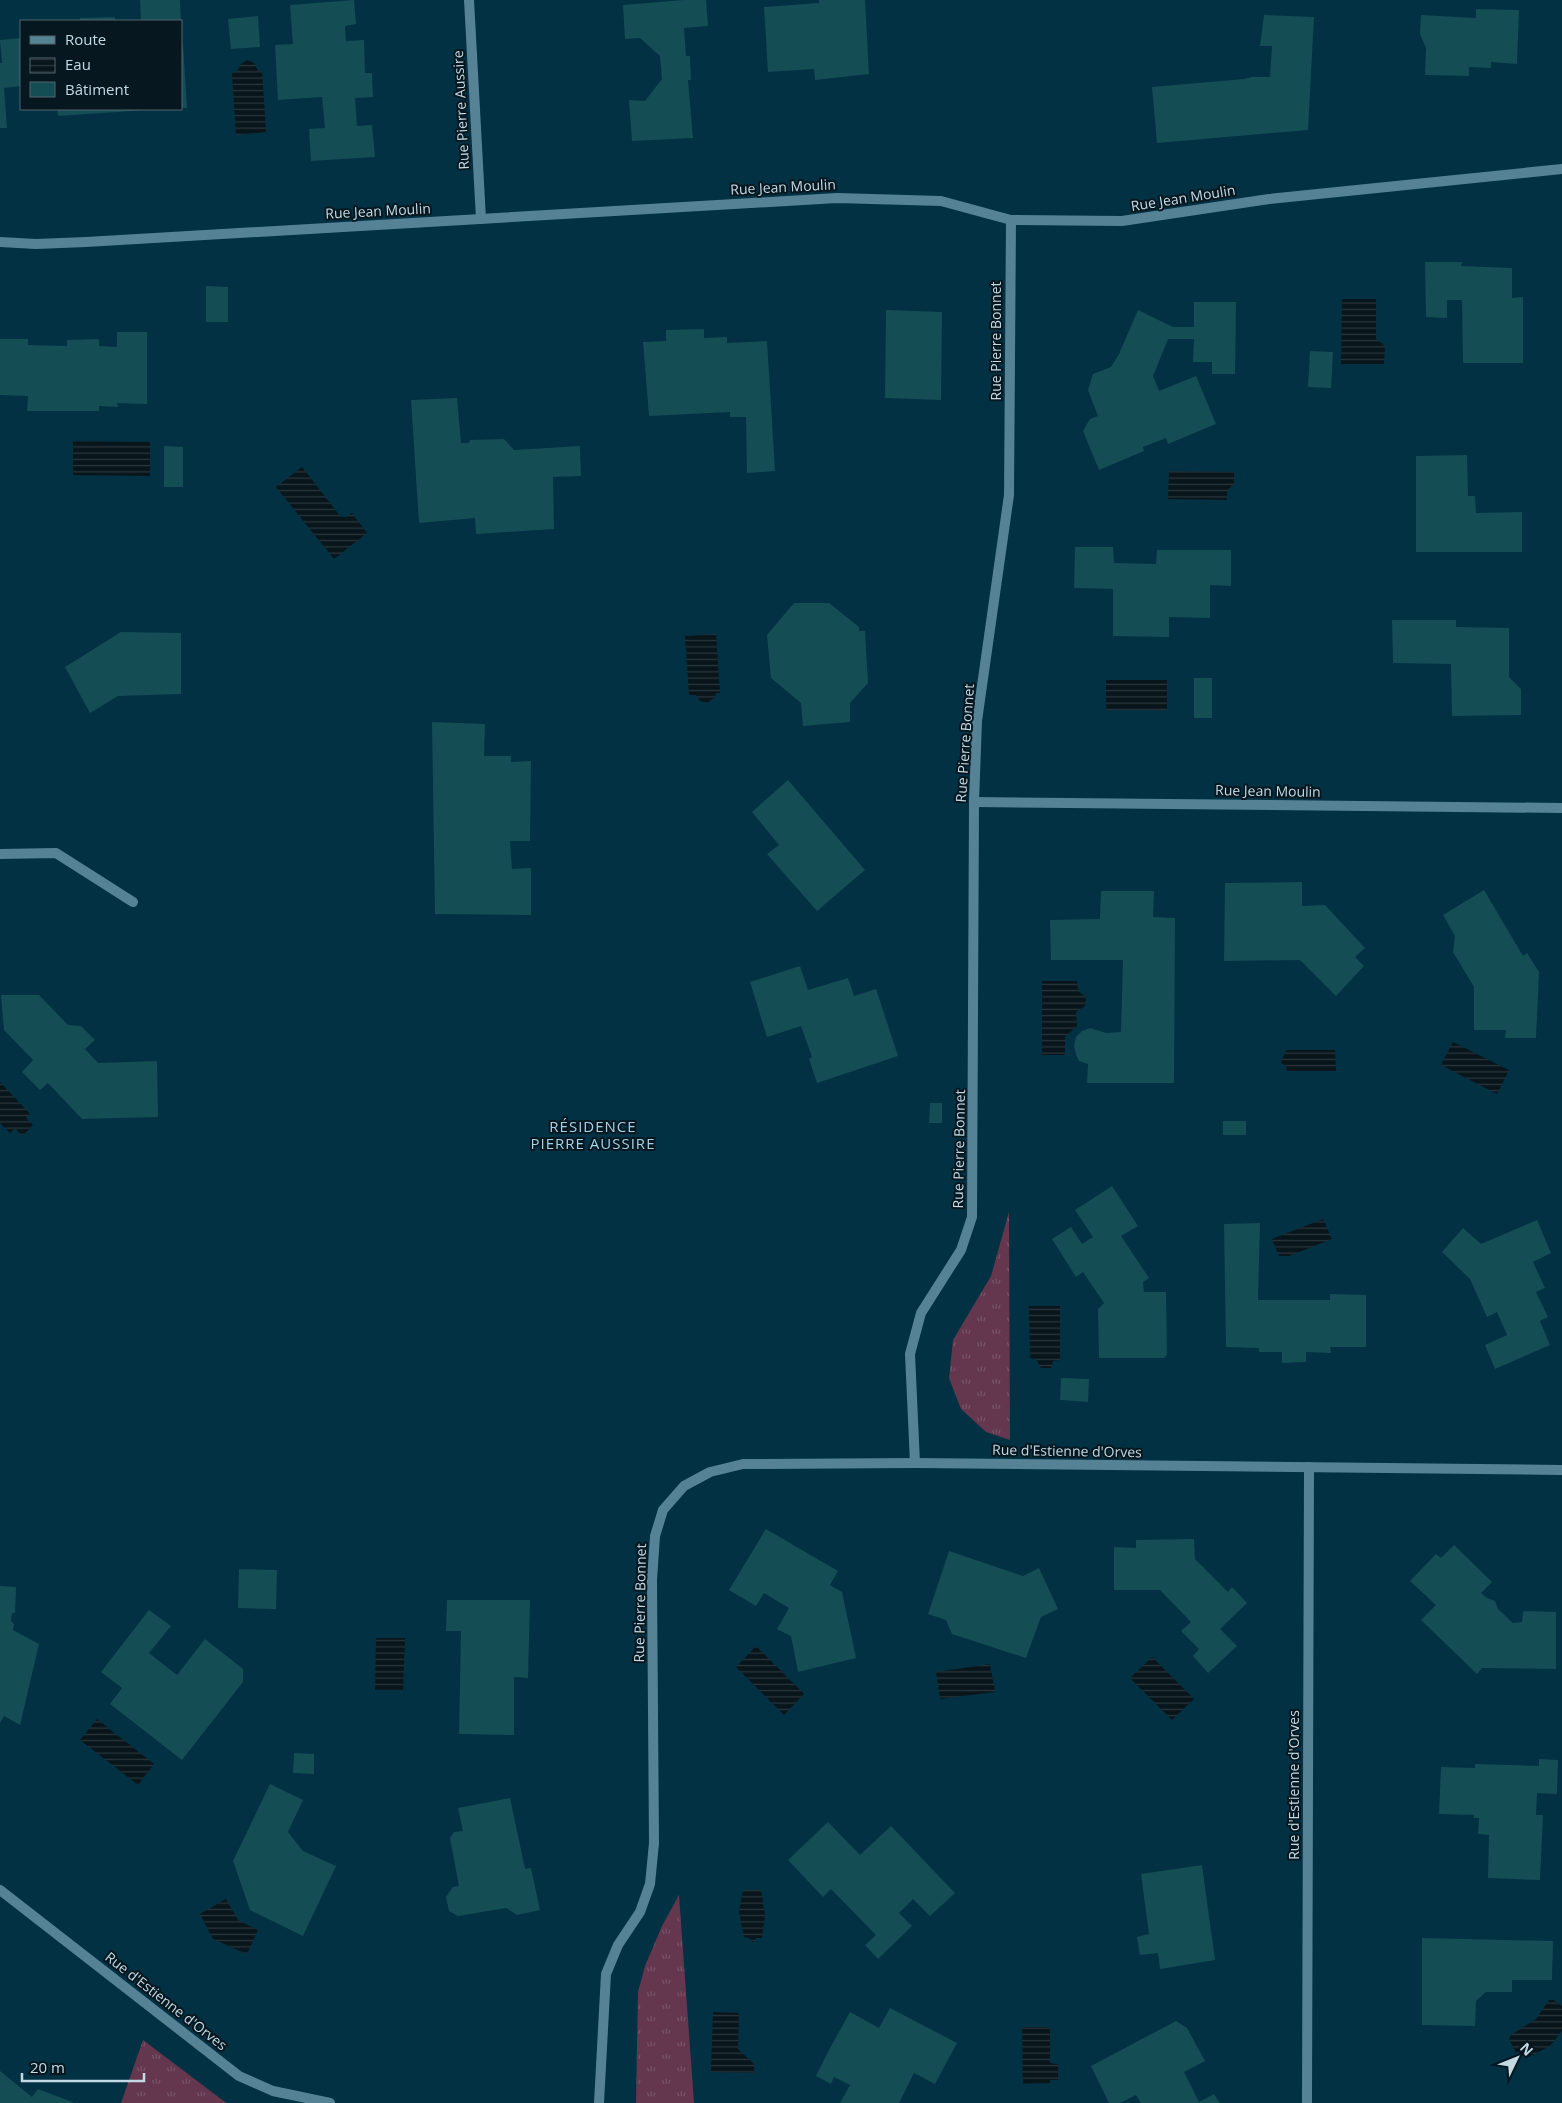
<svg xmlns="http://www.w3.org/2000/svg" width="1562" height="2103" viewBox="0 0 1562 2103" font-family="'Open Sans',sans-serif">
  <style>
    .grass { fill: url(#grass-tufts) }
    .water { fill: url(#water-rules) }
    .building { fill: #154d55 }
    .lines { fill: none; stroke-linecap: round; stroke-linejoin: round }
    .street { stroke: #568296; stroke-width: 10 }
    .labels { text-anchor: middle; stroke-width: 4; stroke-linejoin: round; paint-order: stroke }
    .street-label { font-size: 14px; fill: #c3dae5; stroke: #06171f }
    .neighbourhood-label { font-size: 15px; letter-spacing: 1px; fill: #a4d3e9; stroke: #06171f }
  </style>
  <defs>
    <pattern id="grass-tufts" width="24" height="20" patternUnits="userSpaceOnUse" patternTransform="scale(1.25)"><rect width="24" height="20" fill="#64374e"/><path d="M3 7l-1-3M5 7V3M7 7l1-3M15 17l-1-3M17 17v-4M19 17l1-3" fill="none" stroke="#795367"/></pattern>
    <pattern id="water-rules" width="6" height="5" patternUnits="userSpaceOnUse" patternTransform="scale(1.25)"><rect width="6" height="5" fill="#08151b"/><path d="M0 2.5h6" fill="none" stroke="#2a363c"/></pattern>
  </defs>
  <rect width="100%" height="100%" fill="#013143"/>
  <g class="grass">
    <polygon points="1009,1212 1010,1440 986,1432 961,1409 949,1378 953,1340 991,1276"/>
    <polygon points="679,1895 694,2103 636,2103 638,1992 645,1966 662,1926"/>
    <polygon points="143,2040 225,2102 227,2103 121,2103"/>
  </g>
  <g class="water">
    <polygon points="247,60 254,63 258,71 262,71 266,132 236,135 232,73 237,72 241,64"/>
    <polygon points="1342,299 1376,299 1376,339 1385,346 1384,364 1341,364"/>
    <polygon points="73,441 150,442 150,476 73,475"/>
    <polygon points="302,467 341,517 347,517 352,513 367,533 334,559 276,487"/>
    <polygon points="1169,471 1234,472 1234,484 1227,490 1227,500 1168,499"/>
    <polygon points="716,634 720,693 716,693 715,697 707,703 700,701 696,695 689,695 685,636"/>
    <rect x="1106" y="680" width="61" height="30"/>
    <polygon points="1042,981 1077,981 1078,991 1086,997 1085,1006 1076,1012 1077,1026 1065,1037 1065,1055 1042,1055"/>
    <polygon points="1453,1042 1509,1070 1497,1094 1441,1065"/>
    <polygon points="1286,1050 1335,1050 1336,1071 1287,1071 1286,1067 1281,1062"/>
    <polygon points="0,1082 30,1114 26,1118 33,1125 22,1136 15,1128 10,1133 0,1123"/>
    <polygon points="1323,1219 1332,1239 1289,1256 1279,1256 1272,1239"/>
    <polygon points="1029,1306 1060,1306 1060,1360 1053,1361 1051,1368 1041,1368 1036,1359 1030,1358"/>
    <polygon points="376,1638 405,1638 403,1690 375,1690"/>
    <polygon points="756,1646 804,1694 784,1715 736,1667"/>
    <polygon points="1152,1657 1194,1699 1172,1720 1130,1678"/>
    <polygon points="990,1664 995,1692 940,1699 936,1672"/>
    <polygon points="97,1719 154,1764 138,1785 80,1740"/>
    <polygon points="743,1890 761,1890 765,1915 762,1938 756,1938 753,1943 749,1938 744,1937 739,1912"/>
    <polygon points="226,1899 238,1920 258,1930 247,1954 213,1939 200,1914"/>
    <polygon points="1549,2000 1554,2000 1562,2006 1562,2031 1550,2046 1529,2057 1516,2053 1509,2039 1511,2035 1536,2019"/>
    <polygon points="713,2012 739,2013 738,2049 754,2064 754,2073 711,2072"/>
    <polygon points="1022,2027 1050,2027 1050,2063 1058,2064 1058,2080 1050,2080 1050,2083 1023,2084"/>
  </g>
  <g class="building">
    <polygon points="140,0 180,0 181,21 141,21"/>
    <polygon points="354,0 356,24 345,26 346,41 364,40 365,73 372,73 373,97 355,98 357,126 372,125 375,157 311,161 309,129 325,128 322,97 278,100 275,45 293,44 290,5"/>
    <polygon points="684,0 706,0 708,26 684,28 686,56 690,56 691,80 688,80 693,138 632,141 629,100 645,101 662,79 660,56 640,38 625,39 623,5"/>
    <polygon points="819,0 865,0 869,74 815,80 814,69 768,72 764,7 819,3"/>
    <polygon points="1476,9 1519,10 1517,64 1491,62 1491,68 1469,67 1469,76 1425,75 1426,48 1420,34 1421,15 1476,18"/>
    <polygon points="1264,15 1314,17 1308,130 1157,143 1152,87 1244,79 1252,77 1270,77 1272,46 1260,46"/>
    <polygon points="258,16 260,47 231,49 228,19"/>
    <polygon points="115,17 115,21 80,21 80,18"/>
    <polygon points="21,38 21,86 4,88 7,128 0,128 0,63 2,63 0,40"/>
    <polygon points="183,44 187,108 181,108 181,45"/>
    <polygon points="57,109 147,109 147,110 58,116"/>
    <polygon points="1425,262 1462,262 1461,266 1512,268 1512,298 1523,297 1523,363 1463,363 1462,300 1447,300 1447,318 1426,317"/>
    <polygon points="206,286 228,287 228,322 206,322"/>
    <polygon points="1194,302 1236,302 1235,374 1212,374 1212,362 1193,362 1194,339 1168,339 1153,376 1159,391 1196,376 1216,424 1168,444 1166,438 1143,447 1144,451 1099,470 1083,431 1090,419 1098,416 1088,390 1093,374 1111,367 1119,354 1138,310 1173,327 1194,327"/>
    <polygon points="886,310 942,312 941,400 885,398"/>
    <polygon points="704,329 704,338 727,337 727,343 767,341 775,471 747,473 746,417 730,417 730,412 649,416 643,342 666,341 666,330"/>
    <polygon points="117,332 147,332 147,404 117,403 118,407 99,406 99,411 27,411 28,396 0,395 0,339 28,339 28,345 67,346 67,340 99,339 99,346 117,347"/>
    <polygon points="1310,351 1333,352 1331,388 1308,387"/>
    <polygon points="457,398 461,443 469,443 470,440 504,439 514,450 580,446 581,476 553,477 554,529 476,534 475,518 419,523 411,400"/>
    <polygon points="164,446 183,447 183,487 164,487"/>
    <polygon points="1467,455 1468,496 1475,496 1476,513 1522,512 1522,552 1416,552 1416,456"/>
    <polygon points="1075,547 1113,547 1114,563 1156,564 1157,550 1231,550 1231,586 1210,585 1210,618 1169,617 1169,637 1113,636 1113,589 1074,588"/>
    <polygon points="794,603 829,603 859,627 859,631 865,631 868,683 850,703 850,722 803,726 801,703 771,678 767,635"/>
    <polygon points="1392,620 1456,620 1456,627 1509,628 1509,677 1521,689 1521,715 1452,716 1451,664 1393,663"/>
    <polygon points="121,632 181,633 181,694 118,696 90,713 65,667"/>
    <rect x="1194" y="678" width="18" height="40"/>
    <polygon points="432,722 485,724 484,756 511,756 511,762 531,761 530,841 510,841 512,869 531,868 531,915 435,914"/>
    <polygon points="788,780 865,870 817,911 767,854 779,845 752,812"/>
    <polygon points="1302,882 1302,906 1325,905 1365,948 1355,957 1364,966 1336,996 1300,960 1224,961 1225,883"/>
    <polygon points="1484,890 1523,956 1527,953 1539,972 1536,1038 1505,1038 1506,1030 1474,1030 1474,987 1453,952 1455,936 1443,915"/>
    <polygon points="1101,891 1154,891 1153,917 1175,918 1174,1083 1087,1083 1088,1064 1079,1061 1076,1055 1074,1046 1076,1037 1082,1031 1090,1028 1106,1033 1121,1032 1123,960 1051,960 1050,920 1100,919"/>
    <polygon points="800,966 808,990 848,978 854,996 876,989 898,1056 817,1083 809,1059 812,1057 801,1026 767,1037 750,982"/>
    <polygon points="1,995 39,995 68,1025 81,1026 95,1040 85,1049 98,1063 157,1061 158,1117 82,1119 48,1083 40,1090 22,1072 33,1060 4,1030"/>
    <polygon points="930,1103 942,1103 942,1123 929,1123"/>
    <rect x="1223" y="1121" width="23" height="14"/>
    <polygon points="1112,1186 1138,1226 1121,1236 1149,1278 1143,1282 1144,1292 1166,1292 1167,1355 1164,1358 1099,1358 1098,1309 1104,1303 1083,1272 1076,1277 1052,1239 1071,1227 1082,1244 1093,1237 1075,1210"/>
    <polygon points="1537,1220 1551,1253 1533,1262 1545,1288 1536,1292 1548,1317 1540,1321 1550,1345 1495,1369 1485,1345 1507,1335 1497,1312 1487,1317 1470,1279 1442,1252 1463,1228 1481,1244"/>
    <polygon points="1260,1223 1258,1300 1330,1300 1330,1294 1366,1295 1366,1347 1330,1347 1331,1353 1306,1352 1306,1362 1282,1363 1282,1352 1259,1352 1259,1348 1226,1347 1224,1224"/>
    <polygon points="1061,1378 1089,1379 1088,1402 1060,1400"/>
    <polygon points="766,1529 838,1571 830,1585 842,1592 856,1658 798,1672 791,1636 777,1629 789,1608 764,1593 756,1606 729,1590"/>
    <polygon points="1194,1539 1195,1559 1228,1592 1232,1587 1247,1603 1220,1629 1237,1646 1208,1673 1193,1656 1199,1649 1181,1631 1191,1622 1160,1590 1114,1590 1114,1547 1136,1548 1136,1540"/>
    <polygon points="1454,1545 1492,1582 1481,1593 1487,1598 1495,1601 1498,1609 1513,1623 1522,1622 1523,1611 1556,1612 1556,1669 1482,1668 1477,1674 1421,1620 1436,1605 1410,1581 1436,1554 1441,1558"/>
    <polygon points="949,1551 1023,1576 1039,1568 1058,1609 1041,1617 1026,1658 952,1634 946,1620 928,1614"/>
    <polygon points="239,1569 277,1570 276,1609 238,1608"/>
    <polygon points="0,1586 16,1587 15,1613 12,1613 11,1621 14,1624 13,1630 39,1644 20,1725 4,1716 0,1723"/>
    <polygon points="447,1600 530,1600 528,1678 514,1677 514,1735 459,1734 461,1631 446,1631"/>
    <polygon points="149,1610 171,1626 149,1653 177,1675 205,1639 243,1669 243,1682 182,1760 110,1704 122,1688 101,1672"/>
    <polygon points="294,1753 314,1754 314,1774 293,1773"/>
    <polygon points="1539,1759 1558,1760 1557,1794 1537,1793 1536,1815 1543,1815 1540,1880 1488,1878 1489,1835 1478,1834 1479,1818 1474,1818 1474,1815 1439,1814 1441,1767 1475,1768 1475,1764 1539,1766"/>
    <polygon points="270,1784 303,1800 288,1832 303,1851 336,1866 303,1936 250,1910 233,1861"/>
    <polygon points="510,1798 525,1869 531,1868 540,1910 517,1915 506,1908 458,1916 449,1911 446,1897 453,1887 459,1886 450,1838 454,1832 463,1831 458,1808"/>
    <polygon points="828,1822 860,1855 891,1826 955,1893 930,1916 913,1899 899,1913 912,1926 878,1959 865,1945 876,1935 831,1889 823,1897 788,1860"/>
    <polygon points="1202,1865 1215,1960 1160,1969 1158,1953 1140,1955 1137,1937 1149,1934 1141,1874"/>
    <polygon points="1422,1938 1553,1941 1552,1980 1512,1980 1512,1992 1486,1992 1476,2001 1475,2026 1422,2025"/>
    <polygon points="890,2008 957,2043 935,2084 914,2073 899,2103 840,2103 850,2085 834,2077 831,2084 816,2076 829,2050 850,2012 879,2028"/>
    <polygon points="1176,2021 1187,2028 1205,2061 1184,2072 1199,2102 1214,2094 1220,2103 1141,2103 1136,2095 1120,2103 1109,2103 1091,2066"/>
    <polygon points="0,2071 32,2097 38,2089 75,2103 0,2103"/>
  </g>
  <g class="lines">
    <g class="street">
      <polyline points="469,0 481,219"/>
      <polyline points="0,242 36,244 86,242 837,198 941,201 1011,220 1122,221 1269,199 1562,169"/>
      <polyline points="974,802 1562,808"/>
      <polyline points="0,854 56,853 133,902"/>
      <polyline points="915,1463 910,1354 921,1313 961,1250 972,1217 974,802 977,721 1009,495 1011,220"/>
      <polyline points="0,1890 239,2076 273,2091 330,2103"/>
      <polyline points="599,2103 606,1974 618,1945 640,1912 650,1884 654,1843 652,1580 655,1536 663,1510 684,1486 710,1472 743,1464 915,1463 1562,1470"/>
      <polyline points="1307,2103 1309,1467"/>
    </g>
  </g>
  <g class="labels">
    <g class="street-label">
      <text transform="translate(461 110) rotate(-93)" y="5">Rue Pierre Aussire</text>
      <text transform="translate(783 187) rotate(-3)" y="5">Rue Jean Moulin</text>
      <text transform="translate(1183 198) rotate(-9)" y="5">Rue Jean Moulin</text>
      <text transform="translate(378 211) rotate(-3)" y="5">Rue Jean Moulin</text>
      <text transform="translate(996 341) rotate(-90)" y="5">Rue Pierre Bonnet</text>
      <text transform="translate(965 743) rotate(-86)" y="5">Rue Pierre Bonnet</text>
      <text transform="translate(1268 791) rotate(1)" y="5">Rue Jean Moulin</text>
      <text transform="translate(959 1149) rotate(-89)" y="5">Rue Pierre Bonnet</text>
      <text transform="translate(1067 1451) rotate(1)" y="5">Rue d'Estienne d'Orves</text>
      <text transform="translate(640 1603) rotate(-89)" y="5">Rue Pierre Bonnet</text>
      <text transform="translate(1294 1785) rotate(-90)" y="5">Rue d'Estienne d'Orves</text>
      <text transform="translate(166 2001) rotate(38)" y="5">Rue d'Estienne d'Orves</text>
    </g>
    <g class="neighbourhood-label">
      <text x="593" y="1132">RÉSIDENCE<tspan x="593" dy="17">PIERRE AUSSIRE</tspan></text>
    </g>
  </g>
  <rect x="20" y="20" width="162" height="90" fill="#06171f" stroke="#52656e"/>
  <rect x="30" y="36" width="25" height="8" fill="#568296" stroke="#52656e"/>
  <text x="65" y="45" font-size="15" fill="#c3dae5">Route</text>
  <rect x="30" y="58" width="25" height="15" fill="url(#water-rules)" stroke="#52656e"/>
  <text x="65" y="70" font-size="15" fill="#c3dae5">Eau</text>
  <rect x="30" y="82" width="25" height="15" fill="#154d55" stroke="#52656e"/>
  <text x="65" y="95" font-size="15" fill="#c3dae5">Bâtiment</text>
  <g transform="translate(1517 2058) rotate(47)" stroke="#06171f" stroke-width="4" paint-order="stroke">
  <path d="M0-4L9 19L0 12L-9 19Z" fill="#c3dae5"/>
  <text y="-8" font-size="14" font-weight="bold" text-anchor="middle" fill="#c3dae5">N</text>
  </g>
  <path d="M22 2073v8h122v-8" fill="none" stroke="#c3dae5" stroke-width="2.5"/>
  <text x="30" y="2073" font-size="15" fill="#c3dae5" stroke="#06171f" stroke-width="4" paint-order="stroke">20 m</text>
</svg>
